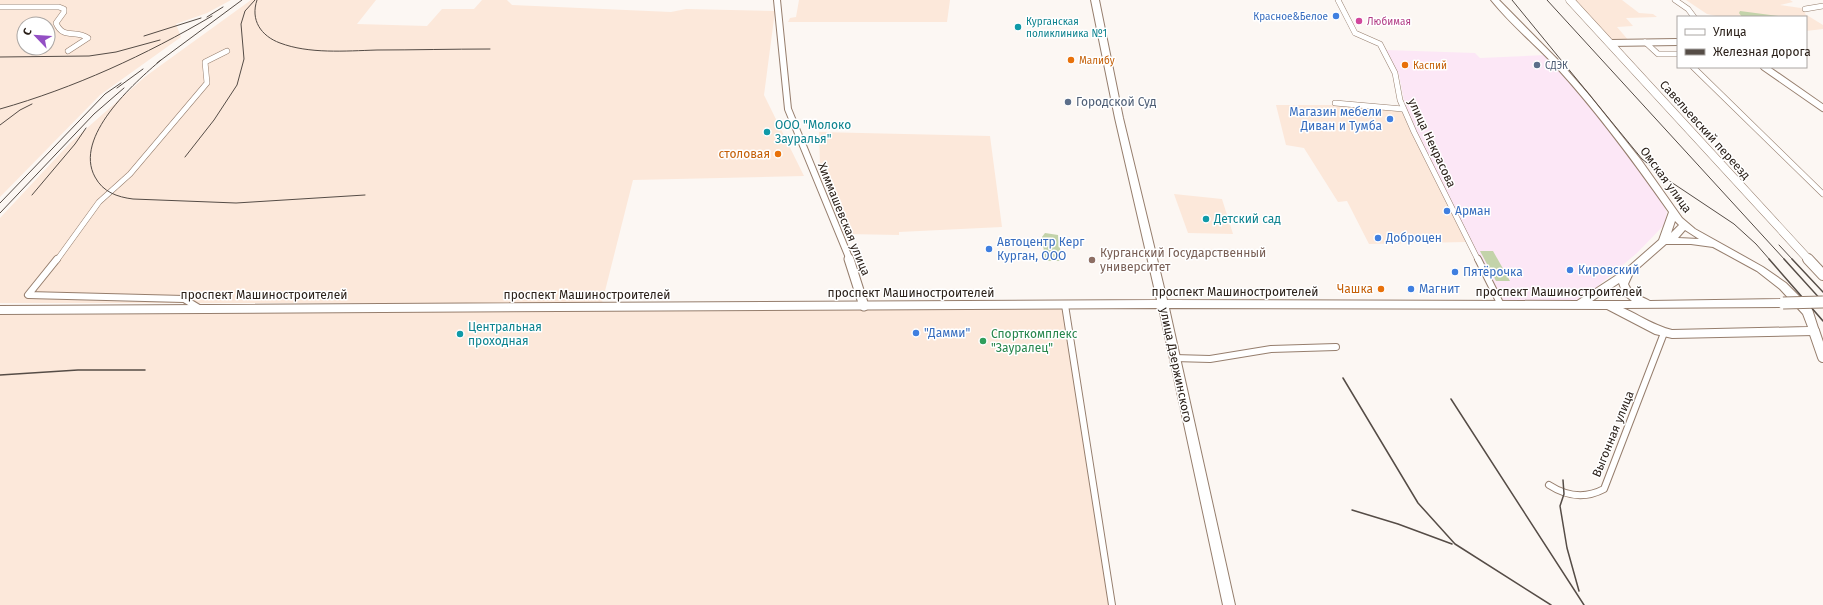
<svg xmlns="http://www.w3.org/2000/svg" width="1823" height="605" viewBox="0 0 1823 605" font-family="'Fira Sans',sans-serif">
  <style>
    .commercial { fill: #fce7f6 }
    .built { fill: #fce8da; fill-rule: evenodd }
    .green { fill: #c3d3aa }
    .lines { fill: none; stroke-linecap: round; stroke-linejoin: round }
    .minor-far1-casing { stroke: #967e6d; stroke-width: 6 }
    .minor-casing { stroke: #967e6d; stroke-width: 8 }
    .tertiary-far1-casing { stroke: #967e6d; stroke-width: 8 }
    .tertiary-casing { stroke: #967e6d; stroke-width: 11 }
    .secondary-far1-casing { stroke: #967e6d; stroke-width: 9 }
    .secondary-casing { stroke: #967e6d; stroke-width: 12 }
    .primary-casing { stroke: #967e6d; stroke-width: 2 }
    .minor-far1 { stroke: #fff; stroke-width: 5 }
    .minor { stroke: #fff; stroke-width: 6 }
    .tertiary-far1 { stroke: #fff; stroke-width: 6 }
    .tertiary { stroke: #fff; stroke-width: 9 }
    .secondary-far1 { stroke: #fff; stroke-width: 8 }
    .secondary { stroke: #fff; stroke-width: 10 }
    .primary { fill: #fff; fill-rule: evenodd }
    .rail-far1 { stroke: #554c46; stroke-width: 1 }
    .rail { stroke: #554c46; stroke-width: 1.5 }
    .primary-bridge-casing { stroke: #967e6d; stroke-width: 13; stroke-linecap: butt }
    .primary-bridge { stroke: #fff; stroke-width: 11 }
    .shop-dot { fill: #3f7fe0; stroke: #fff; stroke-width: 1.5 }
    .hotel-dot { fill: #d1479c; stroke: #fff; stroke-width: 1.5 }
    .culture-dot { fill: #0f9aa8; stroke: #fff; stroke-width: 1.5 }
    .food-dot { fill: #e8710a; stroke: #fff; stroke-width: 1.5 }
    .service-dot { fill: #5c6f8a; stroke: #fff; stroke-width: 1.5 }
    .education-dot { fill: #8d6e63; stroke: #fff; stroke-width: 1.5 }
    .leisure-dot { fill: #2e9e5b; stroke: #fff; stroke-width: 1.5 }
    .labels { text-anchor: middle; stroke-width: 3; stroke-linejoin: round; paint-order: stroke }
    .far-shop-label { font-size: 10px; fill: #366cbe; stroke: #fff; text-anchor: end }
    .far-culture-label { font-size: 10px; fill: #0d838f; stroke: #fff; text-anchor: start }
    .far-hotel-label { font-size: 10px; fill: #b23c85; stroke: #fff; text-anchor: start }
    .far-food-label { font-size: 10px; fill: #c56008; stroke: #fff; text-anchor: start }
    .far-service-label { font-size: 10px; fill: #4e5e75; stroke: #fff; text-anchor: start }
    .service-label { font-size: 12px; fill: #4e5e75; stroke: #fff; text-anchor: start }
    .shop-label { font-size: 12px; fill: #366cbe; stroke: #fff; text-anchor: start }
    .culture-label { font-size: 12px; fill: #0d838f; stroke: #fff; text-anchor: start }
    .street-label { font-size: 12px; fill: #2b211a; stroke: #fff }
    .food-label { font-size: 12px; fill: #c56008; stroke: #fff; text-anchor: end }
    .education-label { font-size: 12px; fill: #785e54; stroke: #fff; text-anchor: start }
    .leisure-label { font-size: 12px; fill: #27864d; stroke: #fff; text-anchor: start }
  </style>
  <rect width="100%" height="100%" fill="#fcf7f3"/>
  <polygon class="commercial" points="1386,50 1475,53 1480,58 1545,55 1559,67 1646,176 1667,212 1665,224 1637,253 1578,303 1502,303 1416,133 1406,111 1399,75"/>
  <g class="built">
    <path d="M 0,0 L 231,0 L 207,13 L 176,24 L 181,37 L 100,95 L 0,197 ZM 24,24 L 48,24 L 48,48 L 24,48 Z"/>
    <polygon points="251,0 376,0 357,24 427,26 442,9 474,9 482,0 507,0 512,5 671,12 686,9 775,11 764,95 804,176 633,180 602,303 0,303 0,218 70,143 146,76"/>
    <polygon points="799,0 950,0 947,22 788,22 790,18 796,17"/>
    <polygon points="1574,0 1622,0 1639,13 1653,14 1657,17 1626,18 1633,26 1617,27 1629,41 1612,41"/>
    <polygon points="1686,0 1790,0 1793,2 1780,5 1801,8 1806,11 1805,14 1823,25 1823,29 1806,31 1806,17 1721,17 1707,14"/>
    <polygon points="1340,104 1402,112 1466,242 1369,244 1347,201 1338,202 1304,148 1286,145 1276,105 1330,105"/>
    <polygon points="819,132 990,136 1002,227 899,232 899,235 846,234 820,166"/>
    <polygon points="1174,194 1222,199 1233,234 1188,233"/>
    <polygon points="953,307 1062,307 1110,605 0,605 0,315"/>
  </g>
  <g class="green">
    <polygon points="1740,11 1785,17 1742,17 1739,13"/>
    <polygon points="1045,233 1058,235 1062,261 1047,261 1045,259 1042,237"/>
    <polygon points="1480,251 1493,251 1510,281 1496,281"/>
  </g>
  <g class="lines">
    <defs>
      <g id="minor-far1">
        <polyline points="1338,0 1355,33 1380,44 1395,73 1400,100 1414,132 1478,260"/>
        <polyline points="1675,0 1688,9 1694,17"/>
        <path d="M 0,7 L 59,7 L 64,9 L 64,12 L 56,23 C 63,40 76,29 88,38 L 68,51"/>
        <polyline points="1805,9 1823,6"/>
        <polyline points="1645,42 1658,54 1678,54"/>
        <polyline points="1693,67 1823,194"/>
        <polyline points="1335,103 1403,109"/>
        <polyline points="57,260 99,202 130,174 207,83 205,62 227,51"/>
      </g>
      <g id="minor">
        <polyline points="57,259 28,295 184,299 199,308"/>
        <polyline points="1478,259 1501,305"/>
        <polyline points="1065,305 1112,605"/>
        <polyline points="1174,358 1210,359 1271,349 1336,347"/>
        <path d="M 1549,485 C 1566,496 1585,499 1604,489 L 1664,333"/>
      </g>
      <g id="tertiary-far1">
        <polyline points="777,0 788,109 850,260"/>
        <polyline points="1610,43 1678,42"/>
        <polyline points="1764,67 1823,108"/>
      </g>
      <polyline id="tertiary" points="849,259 864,306"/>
      <polyline id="secondary-far1" points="1570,0 1809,260"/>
      <g id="secondary">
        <polyline points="1808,259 1823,275"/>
        <polyline points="1814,331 1823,357"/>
      </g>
      <path id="primary" d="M 1091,0 L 1099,0 L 1123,118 L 1167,300 L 1577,301 L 1626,269 L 1659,240 L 1669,212 C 1634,162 1598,113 1557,68 C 1536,45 1511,25 1491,0 L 1499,0 L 1562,64 L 1590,96 L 1641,160 L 1682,218 L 1695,229 L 1763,267 L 1786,283 L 1812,309 L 1819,331 L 1818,334 L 1814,335 L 1672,338 L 1655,334 L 1607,309 L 1169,308 L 1235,605 L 1223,605 L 1159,308 L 0,314 L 0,306 L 1157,300 L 1115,118 ZM 1675,221 L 1679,225 L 1671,233 ZM 1685,230 L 1699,239 L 1678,238 ZM 1666,244 L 1691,244 L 1713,247 L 1757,271 L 1780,289 L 1803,314 L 1808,327 L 1672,330 C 1655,326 1639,315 1623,308 L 1783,307 L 1788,303 L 1783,299 L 1650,301 C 1641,296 1632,294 1628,284 L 1633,273 ZM 1619,283 L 1623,294 L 1632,301 L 1592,301 Z"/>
    </defs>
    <use href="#minor-far1" class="minor-far1-casing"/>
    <use href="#minor" class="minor-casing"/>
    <use href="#tertiary-far1" class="tertiary-far1-casing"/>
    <use href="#tertiary" class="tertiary-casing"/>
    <use href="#secondary-far1" class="secondary-far1-casing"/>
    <use href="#secondary" class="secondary-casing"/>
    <use href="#primary" class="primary-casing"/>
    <use href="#minor-far1" class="minor-far1"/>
    <use href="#minor" class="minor"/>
    <use href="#tertiary-far1" class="tertiary-far1"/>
    <use href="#tertiary" class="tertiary"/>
    <use href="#secondary-far1" class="secondary-far1"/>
    <use href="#secondary" class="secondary"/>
    <use href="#primary" class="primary"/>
    <g class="rail-far1">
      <path d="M 257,0 C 250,20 261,36 280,43 C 309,54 345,51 377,50 C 414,50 452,49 490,49"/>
      <polyline points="1512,0 1642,159 1671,182 1734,224 1756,244 1770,260"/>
      <polyline points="1547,0 1785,260"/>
      <polyline points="207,17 223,7"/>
      <polyline points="144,36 201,18"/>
      <polyline points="0,57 89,56 116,52 160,40"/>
      <path d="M 161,60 C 134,83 73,137 95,177 C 103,192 117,197 133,199 L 236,203 L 365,195"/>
      <polyline points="157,63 242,0"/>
      <polyline points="117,88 143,69"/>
      <path d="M 0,109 C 74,88 146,55 212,16"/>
      <polyline points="0,125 20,110 32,104"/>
      <polyline points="185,157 214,120 237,85 244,59 241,24 245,11 255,0"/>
      <polyline points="32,195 75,144 86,128"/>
      <polyline points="0,203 105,94 121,83"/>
      <polyline points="0,213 94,114 124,88"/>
      <polyline points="1779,245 1793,260"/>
    </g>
    <g class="rail">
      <polyline points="1769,259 1823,321"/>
      <polyline points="1784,259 1823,302"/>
      <polyline points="1792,259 1823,292"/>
      <polyline points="0,375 78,370 145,370"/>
      <polyline points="1343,378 1418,503 1455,544 1551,605"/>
      <polyline points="1451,399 1584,605"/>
      <polyline points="1563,480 1564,494 1560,506 1567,548 1579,591"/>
      <polyline points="1352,510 1398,524 1452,544"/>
    </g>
    <defs>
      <polyline id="primary-bridge" points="1783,303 1823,302"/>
    </defs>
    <use href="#primary-bridge" class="primary-bridge-casing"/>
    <use href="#primary-bridge" class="primary-bridge"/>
  </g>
  <g class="shop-dot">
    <circle cx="1336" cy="16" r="4"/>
    <circle cx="1390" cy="119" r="4"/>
    <circle cx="1447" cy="211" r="4"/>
    <circle cx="1378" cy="238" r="4"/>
    <circle cx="989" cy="249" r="4"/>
    <circle cx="1570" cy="270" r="4"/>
    <circle cx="1455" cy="272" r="4"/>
    <circle cx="1411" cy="289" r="4"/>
    <circle cx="916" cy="333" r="4"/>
  </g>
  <circle class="hotel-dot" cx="1359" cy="21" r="4"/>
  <g class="culture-dot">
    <circle cx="1018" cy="27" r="4"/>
    <circle cx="767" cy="132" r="4"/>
    <circle cx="1206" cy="219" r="4"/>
    <circle cx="460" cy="334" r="4"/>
  </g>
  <g class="food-dot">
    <circle cx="1071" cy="60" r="4"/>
    <circle cx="1405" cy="65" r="4"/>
    <circle cx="778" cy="154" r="4"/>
    <circle cx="1381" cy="289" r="4"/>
  </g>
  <g class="service-dot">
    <circle cx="1537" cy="65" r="4"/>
    <circle cx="1068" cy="102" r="4"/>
  </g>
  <circle class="education-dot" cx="1092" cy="260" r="4"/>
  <circle class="leisure-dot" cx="983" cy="341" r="4"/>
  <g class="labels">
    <g class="far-shop-label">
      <text x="1328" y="20">Красное&amp;Белое</text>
    </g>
    <g class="far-culture-label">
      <text x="1026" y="25">Курганская<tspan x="1026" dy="12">поликлиника №1</tspan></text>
    </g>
    <g class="far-hotel-label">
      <text x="1367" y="25">Любимая</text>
    </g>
    <g class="far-food-label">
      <text x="1079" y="64">Малибу</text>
      <text x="1413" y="69">Каспий</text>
    </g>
    <g class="far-service-label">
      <text x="1545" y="69">СДЭК</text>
    </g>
    <g class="service-label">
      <text x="1076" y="106">Городской Суд</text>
    </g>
    <g class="shop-label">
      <text x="1382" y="116" text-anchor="end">Магазин мебели<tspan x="1382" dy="14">Диван и Тумба</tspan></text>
      <text x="1455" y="215">Арман</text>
      <text x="1386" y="242">Доброцен</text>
      <text x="997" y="246">Автоцентр Керг<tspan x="997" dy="14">Курган, ООО</tspan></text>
      <text x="1578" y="274">Кировский</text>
      <text x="1463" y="276">Пятёрочка</text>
      <text x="1419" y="293">Магнит</text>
      <text x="924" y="337">"Дамми"</text>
    </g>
    <g class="culture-label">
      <text x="775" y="129">ООО "Молоко<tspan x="775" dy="14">Зауралья"</tspan></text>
      <text x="1214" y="223">Детский сад</text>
      <text x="468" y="331">Центральная<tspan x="468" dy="14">проходная</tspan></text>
    </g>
    <g class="street-label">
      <text transform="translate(1705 130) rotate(48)" y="4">Савельевский переезд</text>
      <text transform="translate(1432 143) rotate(65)" y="4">улица Некрасова</text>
      <text transform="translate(1666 180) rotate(54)" y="4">Омская улица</text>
      <text transform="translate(844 219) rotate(68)" y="4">Химмашевская улица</text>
      <text x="1235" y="296">проспект Машиностроителей</text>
      <text x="1559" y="296">проспект Машиностроителей</text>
      <text x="911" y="297">проспект Машиностроителей</text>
      <text x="264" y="299">проспект Машиностроителей</text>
      <text x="587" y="299">проспект Машиностроителей</text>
      <text transform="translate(1176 365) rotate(78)" y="4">улица Дзержинского</text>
      <text transform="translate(1613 434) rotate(-68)" y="4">Выгонная улица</text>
    </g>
    <g class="food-label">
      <text x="770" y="158">столовая</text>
      <text x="1373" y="293">Чашка</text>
    </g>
    <g class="education-label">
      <text x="1100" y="257">Курганский Государственный<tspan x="1100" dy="14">университет</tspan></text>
    </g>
    <g class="leisure-label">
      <text x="991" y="338">Спорткомплекс<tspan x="991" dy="14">"Зауралец"</tspan></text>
    </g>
  </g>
  <rect x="1677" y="16" width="130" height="52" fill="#ffffff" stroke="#aaa6a3"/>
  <rect x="1685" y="29" width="20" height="6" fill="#ffffff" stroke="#aaa6a3"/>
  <text x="1713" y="36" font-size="12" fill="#2b211a">Улица</text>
  <rect x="1685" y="49" width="20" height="6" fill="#554c46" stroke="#aaa6a3"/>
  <text x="1713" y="56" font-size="12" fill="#2b211a">Железная дорога</text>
  <g transform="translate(36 36) rotate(295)"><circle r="19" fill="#ffffff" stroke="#aaa6a3"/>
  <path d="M0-3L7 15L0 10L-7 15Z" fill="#934fc4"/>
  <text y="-6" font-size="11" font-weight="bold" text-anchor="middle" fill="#2b211a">С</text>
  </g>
</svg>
